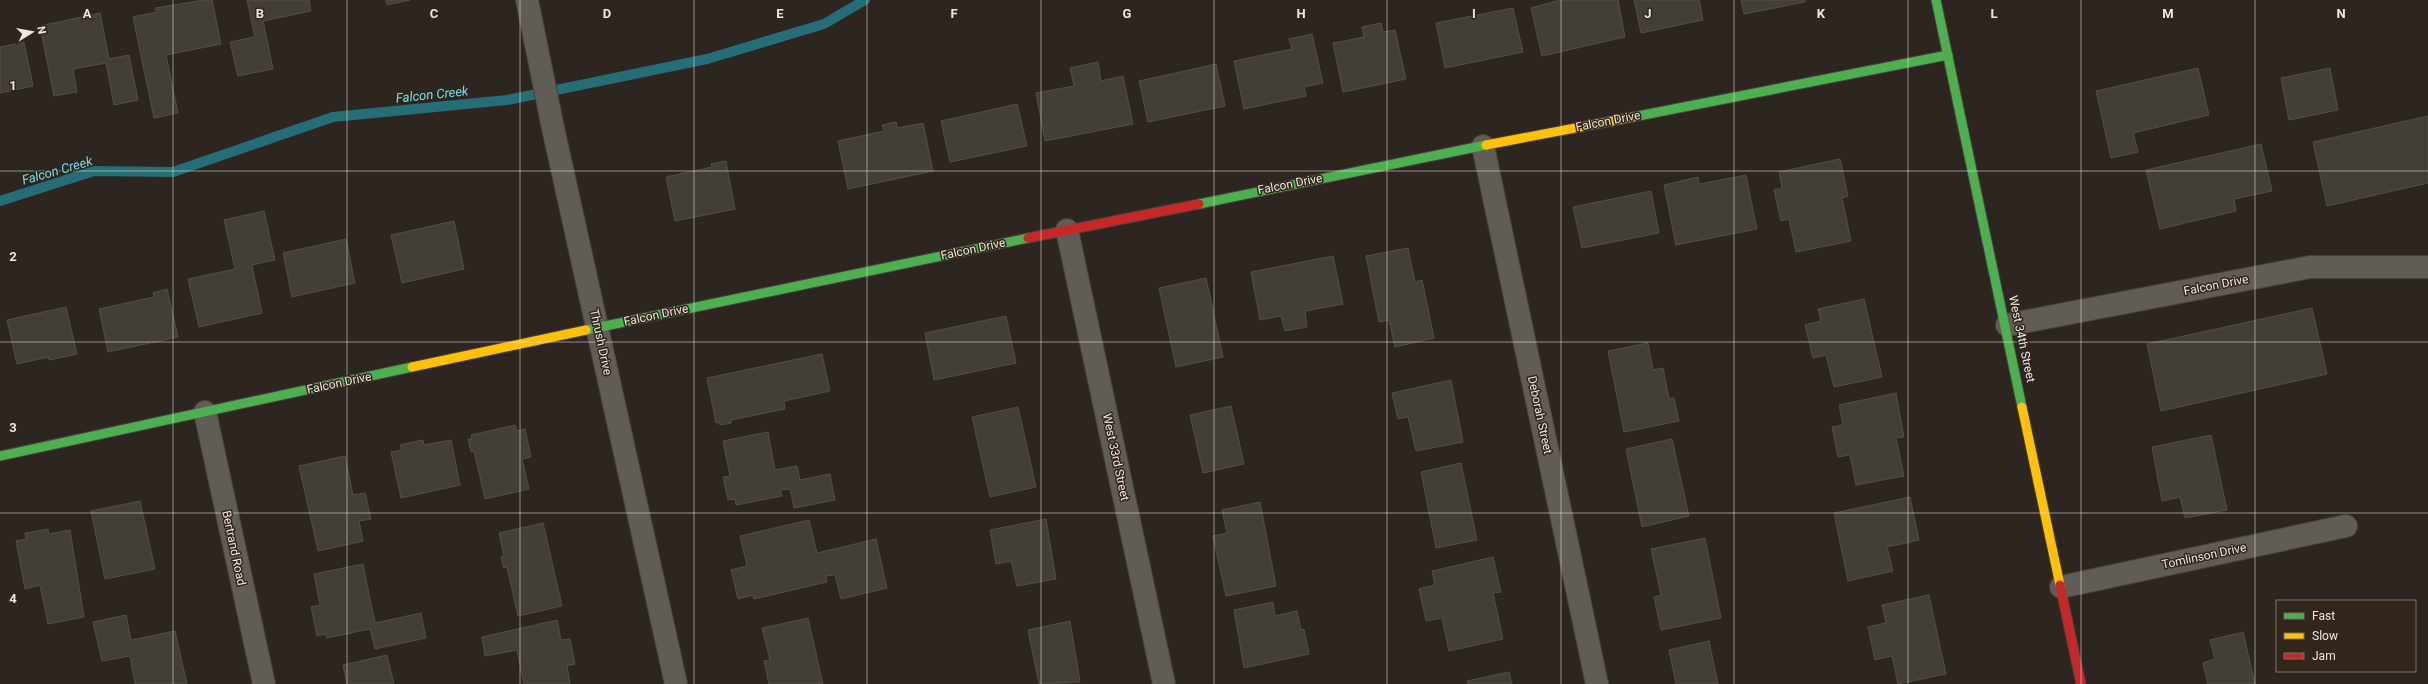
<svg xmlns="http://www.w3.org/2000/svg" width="2428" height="684" viewBox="0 0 2428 684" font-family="Roboto,sans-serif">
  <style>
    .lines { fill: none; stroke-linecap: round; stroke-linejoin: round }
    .stream { stroke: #256d77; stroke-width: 10 }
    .building { fill: #443e39; stroke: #544e49 }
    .street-casing { stroke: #48423d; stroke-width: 24 }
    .fast-casing { stroke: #48423d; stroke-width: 11 }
    .slow-casing { stroke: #48423d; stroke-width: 11 }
    .jam-casing { stroke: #48423d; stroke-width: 11 }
    .street { stroke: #625c57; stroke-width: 22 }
    .fast { stroke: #4caf50; stroke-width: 9 }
    .slow { stroke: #ffc107; stroke-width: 9 }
    .jam { stroke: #c62828; stroke-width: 9 }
    .grid { fill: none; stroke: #eee6df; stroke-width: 1; stroke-opacity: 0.55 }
    .labels { text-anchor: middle; stroke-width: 3; stroke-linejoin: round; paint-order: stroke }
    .street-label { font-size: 12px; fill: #eee6df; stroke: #32251b }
    .water-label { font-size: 13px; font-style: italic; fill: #6ce0f1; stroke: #32251b }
    .grid-label { font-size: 13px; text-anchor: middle; font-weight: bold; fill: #eee6df; stroke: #32251b; stroke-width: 3; stroke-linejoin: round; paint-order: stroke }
  </style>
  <rect width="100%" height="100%" fill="#2d2620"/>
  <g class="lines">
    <polyline class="stream" points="0,201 94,171 173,172 333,117 507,100 707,59 824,24 865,0"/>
  </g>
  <g class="building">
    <polygon points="204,0 212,0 221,44 166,55 178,113 154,118 133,17 157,12 155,8"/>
    <polygon points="247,0 309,0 311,11 263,21 273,69 238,76 230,42 255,37"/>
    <polygon points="386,0 410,0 387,5"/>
    <polygon points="1560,0 1618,0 1625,37 1542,56 1531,8"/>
    <polygon points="1634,0 1699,0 1703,20 1641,33"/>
    <polygon points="1741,0 1805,0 1805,2 1744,14"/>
    <polygon points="1513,8 1523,52 1445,68 1436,23"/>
    <polygon points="100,13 109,59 129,55 138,100 114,105 106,63 73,69 77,92 54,96 40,26"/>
    <polygon points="1381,23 1383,32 1395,30 1406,79 1343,92 1333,43 1364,37 1362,27"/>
    <polygon points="1312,34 1323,83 1304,87 1306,96 1244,109 1234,61 1292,49 1289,39"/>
    <polygon points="24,42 33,86 0,93 0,47"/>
    <polygon points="1098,62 1101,81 1123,76 1133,124 1045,141 1036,93 1074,86 1070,68"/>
    <polygon points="1216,64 1225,106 1148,122 1139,81"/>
    <polygon points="2198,68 2209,115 2133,133 2138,152 2111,158 2096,91"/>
    <polygon points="2330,68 2338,110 2289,120 2281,78"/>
    <polygon points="1017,104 1027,146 950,162 941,121"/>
    <polygon points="2428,116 2428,183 2327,206 2313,142"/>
    <polygon points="896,122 897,128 923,123 933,171 848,189 838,141 884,131 882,125"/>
    <polygon points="2261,144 2272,191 2234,199 2236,211 2160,229 2146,170"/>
    <polygon points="1840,159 1848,196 1842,198 1851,241 1796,252 1789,219 1781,221 1774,190 1782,188 1779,172"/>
    <polygon points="726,161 735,209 675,221 666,177 712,167 711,164"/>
    <polygon points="1746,175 1757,229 1676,245 1664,185 1698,177 1699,184"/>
    <polygon points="1651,191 1659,233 1582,248 1573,207"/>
    <polygon points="264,211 275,260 252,265 262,313 199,327 188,279 235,269 224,220"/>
    <polygon points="454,221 464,269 402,283 391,235"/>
    <polygon points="346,239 355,283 292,297 283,253"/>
    <polygon points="1408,248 1415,282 1422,280 1434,338 1395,347 1389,320 1379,322 1366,256"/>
    <polygon points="1333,256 1343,304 1305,311 1307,327 1285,331 1281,316 1260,320 1251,272"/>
    <polygon points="1206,278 1223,357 1176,367 1159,288"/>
    <polygon points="167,289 178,337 108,352 99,309 154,297 153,293"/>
    <polygon points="1864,299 1882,377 1834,387 1826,355 1813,358 1805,325 1821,321 1818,309"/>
    <polygon points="66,307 77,354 49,360 49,357 17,364 7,320"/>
    <polygon points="2312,308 2327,374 2161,411 2147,344"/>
    <polygon points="1006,316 1016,363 934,380 925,333"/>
    <polygon points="1648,343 1653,370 1663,368 1669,399 1674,398 1679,421 1624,432 1608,351"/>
    <polygon points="822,354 830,391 784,401 785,409 731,420 731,423 720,425 719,422 716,423 707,378"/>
    <polygon points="1451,380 1463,442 1416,451 1408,417 1398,419 1392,393"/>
    <polygon points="1896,393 1904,437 1896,438 1904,476 1856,485 1850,455 1838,457 1832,427 1843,425 1839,405"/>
    <polygon points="1231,406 1244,464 1203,473 1190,415"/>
    <polygon points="1018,407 1036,487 990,497 972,417"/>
    <polygon points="515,425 517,431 525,429 531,457 522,459 529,489 485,499 474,451 471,452 468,439 472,439 471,435"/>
    <polygon points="768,432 775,470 797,466 800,480 830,474 835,500 794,508 790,489 780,490 782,496 736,505 735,499 728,500 723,477 730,476 723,441"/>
    <polygon points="2211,435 2227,510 2185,518 2180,497 2162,501 2152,447"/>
    <polygon points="1672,439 1689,516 1642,527 1626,449"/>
    <polygon points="423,440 424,445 451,440 460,485 401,498 391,452 402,450 400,445"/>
    <polygon points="345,456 353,495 365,493 371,519 359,521 363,541 318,551 299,466"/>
    <polygon points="1461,463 1477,540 1436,548 1421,472"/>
    <polygon points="1910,497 1919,540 1887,547 1893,571 1848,581 1834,513"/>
    <polygon points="140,501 155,569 105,579 91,511"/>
    <polygon points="1260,502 1276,586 1226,596 1213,536 1227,533 1222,510"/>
    <polygon points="1046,519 1056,579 1017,586 1011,561 996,564 990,530"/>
    <polygon points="809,520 817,553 876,539 887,588 841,599 835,575 826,576 827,582 754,599 753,595 738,599 731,570 747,566 740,536"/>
    <polygon points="543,523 562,606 518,616 507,567 504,568 501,557 504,556 499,533"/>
    <polygon points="48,529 49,534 70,530 84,617 48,624 40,585 25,589 16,541 26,539 25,533"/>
    <polygon points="1705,538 1721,618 1661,630 1654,597 1661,595 1651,549"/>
    <polygon points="1493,557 1501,592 1493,593 1503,639 1449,651 1442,618 1426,621 1419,589 1435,585 1432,571"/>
    <polygon points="363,564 375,623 421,613 426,638 375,649 370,629 327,638 326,634 317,636 311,607 320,605 314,574"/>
    <polygon points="1929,595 1946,674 1898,684 1892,656 1875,660 1868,627 1886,623 1882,605"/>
    <polygon points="1273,602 1275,616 1297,611 1301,630 1304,629 1309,654 1244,668 1234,610"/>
    <polygon points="126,615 131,640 175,631 187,684 135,684 130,656 102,661 93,622"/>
    <polygon points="808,618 823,684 769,684 764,661 770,660 762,628"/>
    <polygon points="557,620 561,640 570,639 575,664 567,666 570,684 524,684 517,650 485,656 482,637"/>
    <polygon points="1070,621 1080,682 1039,684 1028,630"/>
    <polygon points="2243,632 2255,684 2208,684 2203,663 2215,659 2210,640"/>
    <polygon points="1709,641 1718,684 1676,684 1669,650"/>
    <polygon points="387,655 394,684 347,684 343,665"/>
    <polygon points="1509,672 1512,684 1468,684 1467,681"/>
  </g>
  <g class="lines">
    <defs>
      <g id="street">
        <polyline points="527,0 553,128 676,684"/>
        <polyline points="1483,146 1597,684"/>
        <polyline points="1067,230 1164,684"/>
        <polyline points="2007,325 2310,267 2428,267"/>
        <polyline points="205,412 264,684"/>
        <polyline points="2061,587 2346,526"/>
      </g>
      <g id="fast">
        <polyline points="1936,0 2022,407"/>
        <polyline points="1633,117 1948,55"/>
        <polyline points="1199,204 1486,145"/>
        <polyline points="586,330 1028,238"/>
        <polyline points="0,456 412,367"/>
      </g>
      <g id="slow">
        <polyline points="1486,145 1633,117"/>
        <polyline points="412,367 586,330"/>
        <polyline points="2022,407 2060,585"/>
      </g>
      <g id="jam">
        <polyline points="1028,238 1199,204"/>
        <polyline points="2060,585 2081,684"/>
      </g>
    </defs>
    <use href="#street" class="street-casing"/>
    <use href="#fast" class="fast-casing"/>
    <use href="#slow" class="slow-casing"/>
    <use href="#jam" class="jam-casing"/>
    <use href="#street" class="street"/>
    <use href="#fast" class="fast"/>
    <use href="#slow" class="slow"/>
    <use href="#jam" class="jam"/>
  </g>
  <path class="grid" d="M 173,0 L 173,684M 347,0 L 347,684M 520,0 L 520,684M 694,0 L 694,684M 867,0 L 867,684M 1041,0 L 1041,684M 1214,0 L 1214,684M 1387,0 L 1387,684M 1561,0 L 1561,684M 1734,0 L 1734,684M 1908,0 L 1908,684M 2081,0 L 2081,684M 2255,0 L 2255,684M 0,171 L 2428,171M 0,342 L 2428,342M 0,513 L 2428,513"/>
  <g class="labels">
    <g class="street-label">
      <text transform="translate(1608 121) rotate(-11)" y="4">Falcon Drive</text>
      <text transform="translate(1290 184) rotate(-11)" y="4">Falcon Drive</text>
      <text transform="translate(973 249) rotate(-12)" y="4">Falcon Drive</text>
      <text transform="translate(2216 285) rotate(-11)" y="4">Falcon Drive</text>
      <text transform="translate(656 315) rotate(-12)" y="4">Falcon Drive</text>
      <text transform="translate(2022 339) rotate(78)" y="4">West 34th Street</text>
      <text transform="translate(601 342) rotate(78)" y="4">Thrush Drive</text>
      <text transform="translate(339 383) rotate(-12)" y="4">Falcon Drive</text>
      <text transform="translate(1540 415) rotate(78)" y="4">Deborah Street</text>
      <text transform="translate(1116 457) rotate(78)" y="4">West 33rd Street</text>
      <text transform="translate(234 548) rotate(78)" y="4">Bertrand Road</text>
      <text transform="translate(2204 556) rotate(-12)" y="4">Tomlinson Drive</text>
    </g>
    <g class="water-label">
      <text transform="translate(432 94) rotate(-6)" y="5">Falcon Creek</text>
      <text transform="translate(57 170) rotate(-16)" y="5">Falcon Creek</text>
    </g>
  </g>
  <g class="grid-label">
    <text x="87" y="18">A</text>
    <text x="260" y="18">B</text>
    <text x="434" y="18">C</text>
    <text x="607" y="18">D</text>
    <text x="780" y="18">E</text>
    <text x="954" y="18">F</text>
    <text x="1127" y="18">G</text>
    <text x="1301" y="18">H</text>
    <text x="1474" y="18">I</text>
    <text x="1648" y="18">J</text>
    <text x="1821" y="18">K</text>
    <text x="1994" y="18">L</text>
    <text x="2168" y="18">M</text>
    <text x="2341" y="18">N</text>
    <text x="13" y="90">1</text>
    <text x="13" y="261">2</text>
    <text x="13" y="432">3</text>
    <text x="13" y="603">4</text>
  </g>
  <rect x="2276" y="600" width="140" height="72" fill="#32251b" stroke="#7d7269"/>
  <rect x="2284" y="613" width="20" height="6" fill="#4caf50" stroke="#7d7269"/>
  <text x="2312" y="620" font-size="12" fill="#eee6df">Fast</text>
  <rect x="2284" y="633" width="20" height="6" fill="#ffc107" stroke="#7d7269"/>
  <text x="2312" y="640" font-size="12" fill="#eee6df">Slow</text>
  <rect x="2284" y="653" width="20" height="6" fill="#c62828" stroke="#7d7269"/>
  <text x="2312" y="660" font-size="12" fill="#eee6df">Jam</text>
  <g transform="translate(32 32) rotate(79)" stroke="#32251b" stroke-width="3" paint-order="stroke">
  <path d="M0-3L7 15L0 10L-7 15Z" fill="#eee6df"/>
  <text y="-6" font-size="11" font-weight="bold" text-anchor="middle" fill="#eee6df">N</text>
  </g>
</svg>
